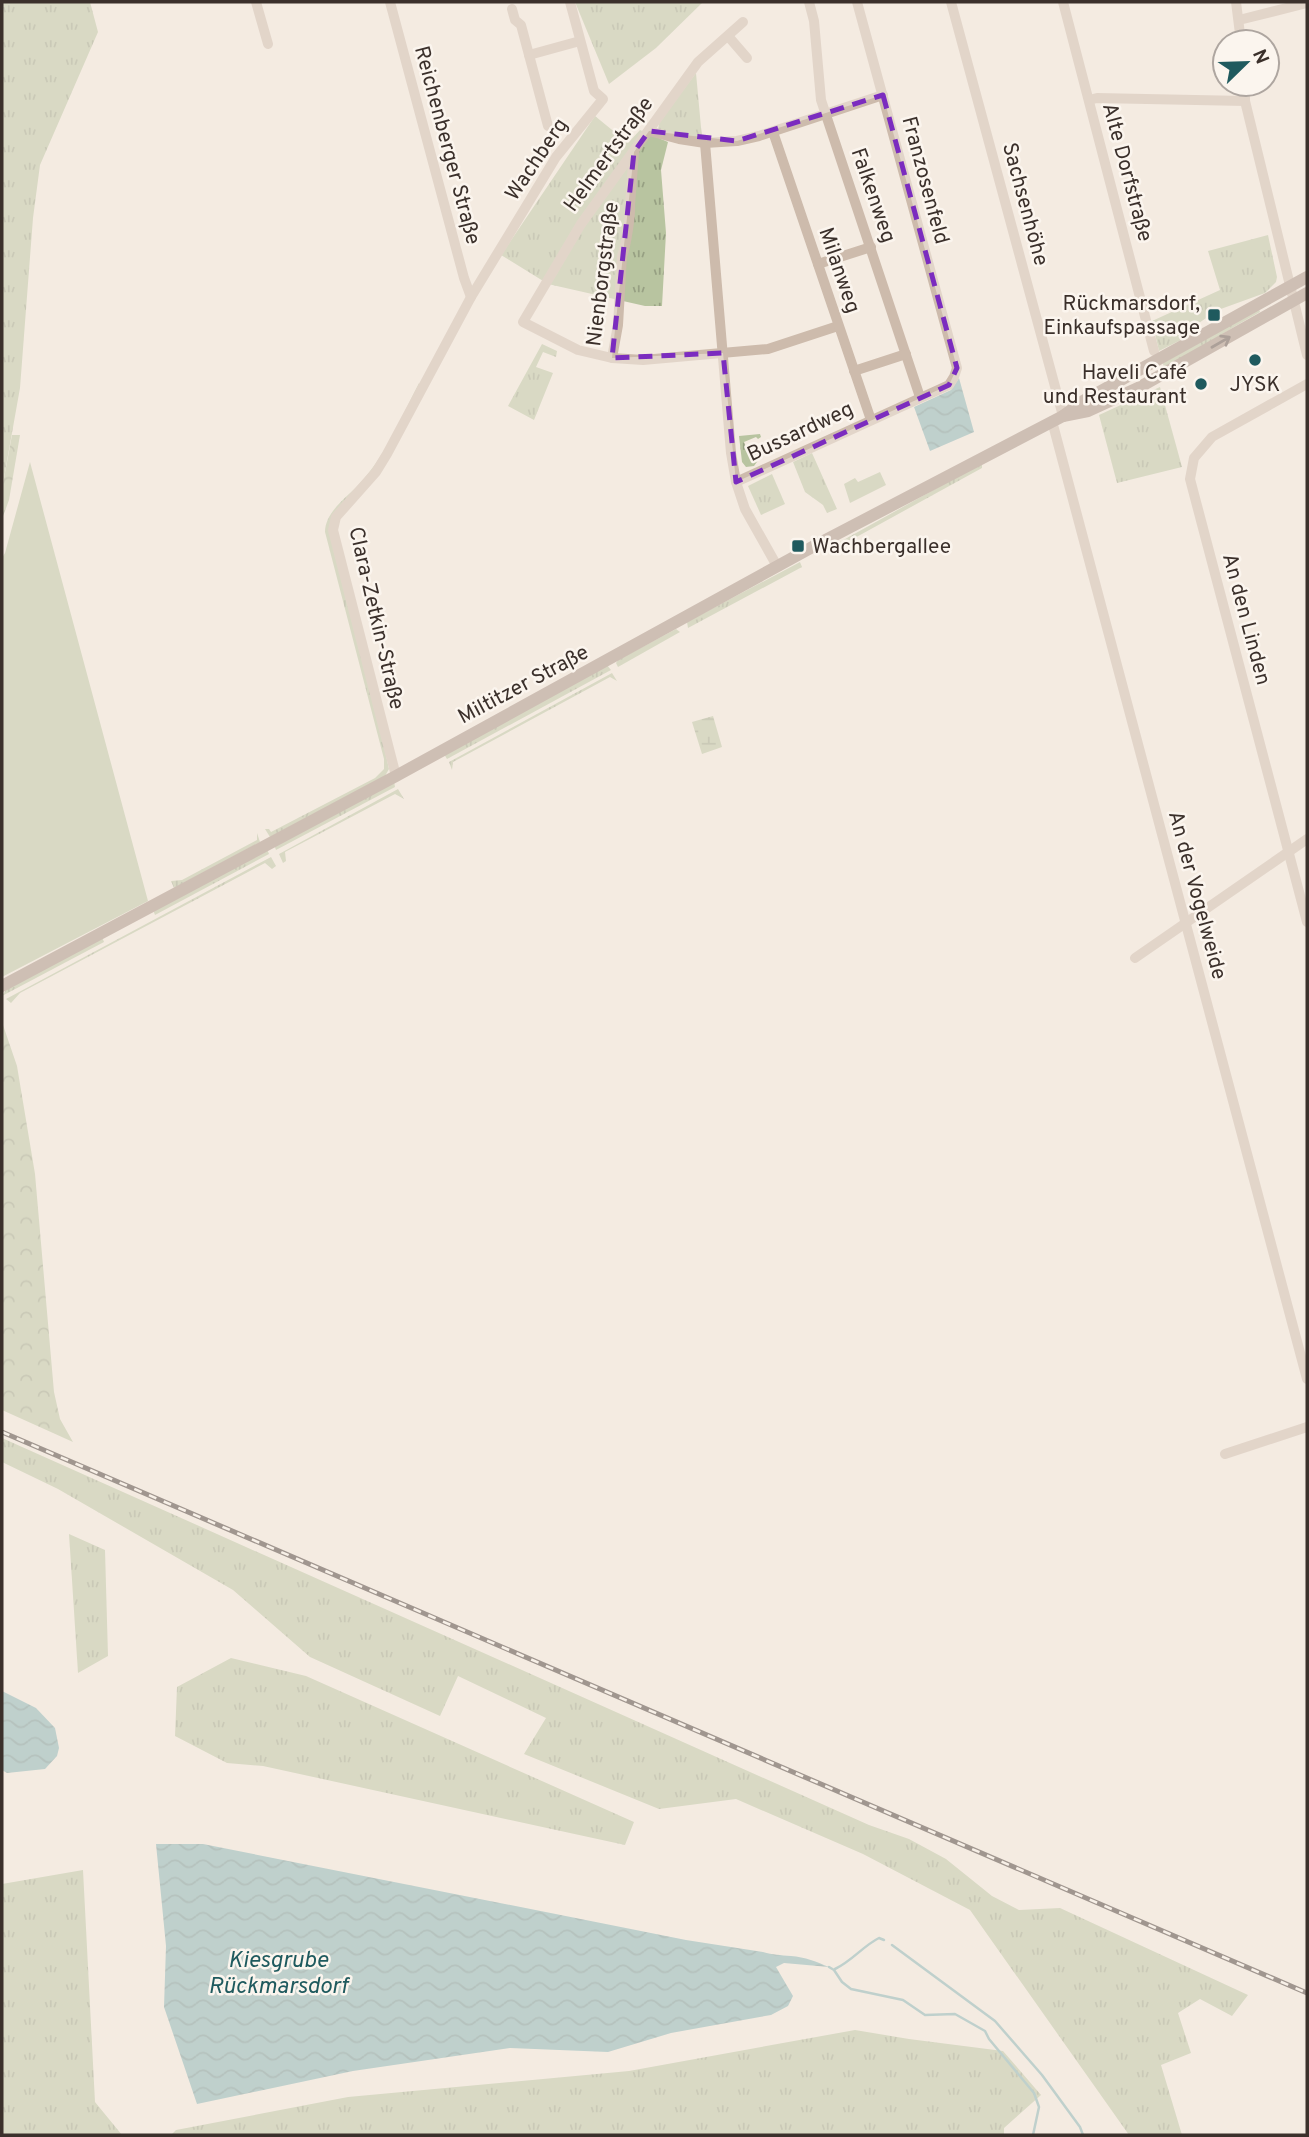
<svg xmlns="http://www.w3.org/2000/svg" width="1309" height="2137" viewBox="0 0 1309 2137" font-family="Overpass,sans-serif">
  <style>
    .grass { fill: url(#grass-tufts) }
    .forest { fill: url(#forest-crowns) }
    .wetland { fill: url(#wetland-marsh) }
    .garden { fill: #b8c4a0 }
    .water { fill: url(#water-waves) }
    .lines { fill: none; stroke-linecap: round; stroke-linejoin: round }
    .stream { stroke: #7fb0b2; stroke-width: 2.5 }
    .street { stroke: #cdbbac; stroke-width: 10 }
    .secondary { stroke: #a18a7d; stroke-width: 12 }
    .rail-casing { stroke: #3b302b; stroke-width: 5 }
    .rail { stroke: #fbf5ee; stroke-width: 2.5; stroke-dasharray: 8; stroke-linecap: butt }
    .oneway { stroke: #544640 }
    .marked { fill: none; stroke: #7b2cbf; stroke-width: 5; stroke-dasharray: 14 9; stroke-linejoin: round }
    .poi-dot { fill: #1f5a5e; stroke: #fbf5ee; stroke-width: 2.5 }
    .labels { text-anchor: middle; stroke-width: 5; stroke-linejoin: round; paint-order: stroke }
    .street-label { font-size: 21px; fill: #3b302b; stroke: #fbf5ee }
    .poi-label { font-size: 21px; fill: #3b302b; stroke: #fbf5ee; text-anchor: end }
    .water-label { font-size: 23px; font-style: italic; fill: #1f5a5e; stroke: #fbf5ee }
  </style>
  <defs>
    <pattern id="grass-tufts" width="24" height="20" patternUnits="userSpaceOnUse" patternTransform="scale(1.75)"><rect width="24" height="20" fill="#b8c4a0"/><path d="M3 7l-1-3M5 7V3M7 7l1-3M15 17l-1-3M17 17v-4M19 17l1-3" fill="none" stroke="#97a083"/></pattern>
    <pattern id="forest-crowns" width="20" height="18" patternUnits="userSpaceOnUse" patternTransform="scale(1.75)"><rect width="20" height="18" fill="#b8c4a0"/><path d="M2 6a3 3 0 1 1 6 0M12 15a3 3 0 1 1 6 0" fill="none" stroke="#97a083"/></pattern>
    <pattern id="wetland-marsh" width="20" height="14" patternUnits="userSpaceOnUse" patternTransform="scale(1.75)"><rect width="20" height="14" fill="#b8c4a0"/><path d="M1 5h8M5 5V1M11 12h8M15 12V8" fill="none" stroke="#97a083"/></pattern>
    <pattern id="water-waves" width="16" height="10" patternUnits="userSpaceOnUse" patternTransform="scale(1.75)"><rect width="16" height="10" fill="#7fb0b2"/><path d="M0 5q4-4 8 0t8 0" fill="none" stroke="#699091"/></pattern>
  </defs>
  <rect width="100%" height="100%" fill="#f4ebe1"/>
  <g class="grass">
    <polygon points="2,2 90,2 98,32 40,165 33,218 20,388 2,489"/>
    <polygon points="575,2 703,2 656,48 609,84"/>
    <polygon points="696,73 702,138 675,134 658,129 660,120"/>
    <polygon points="595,116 628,143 640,130 668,142 661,170 666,233 662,306 645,306 548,284 501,255"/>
    <polygon points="1268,235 1277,277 1276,282 1265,293 1218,310 1190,329 1181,340 1159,351 1152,321 1220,290 1208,251"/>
    <path d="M 1259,309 L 1260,312 C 1227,330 1197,351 1164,370 L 1163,363 Z"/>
    <polygon points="542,344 557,351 556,357 543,352 536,367 553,373 534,420 508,406"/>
    <path d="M 419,383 L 420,387 L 374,470 L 334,516 L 389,769 L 385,776 L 270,837 L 265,829 L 269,829 L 271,832 L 375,778 L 384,769 L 384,759 L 325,532 C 325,511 349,496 362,481 C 387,453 402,416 419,383 Z"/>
    <polygon points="1160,387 1182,467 1117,483 1099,415"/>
    <polygon points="760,434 761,437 758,439 756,437 744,442 748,452 753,450 753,446 759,459 754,466 746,467 742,462 739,436"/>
    <polygon points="812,453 837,509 827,513 823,505 805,492 793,462"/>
    <polygon points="982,463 982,468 831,551 829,548"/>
    <polygon points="772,474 785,504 761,515 748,486"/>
    <polygon points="800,562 802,567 688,628 687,622"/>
    <polygon points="676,629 680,632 618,667 616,663 618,660"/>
    <polygon points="607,665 611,670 447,759 444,754"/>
    <polygon points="612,673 617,681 610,677 453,762 452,770 449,762"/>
    <polygon points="394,781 395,787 276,850 274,845"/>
    <polygon points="398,789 404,799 395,794 285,852 286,861 283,863 279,854"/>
    <polygon points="257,833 260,842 174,888 171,881 182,880 257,840"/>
    <polygon points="267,849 269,854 155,915 153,910"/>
    <polygon points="271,857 276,866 272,869 265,863 20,993 11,1003 6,999"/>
    <polygon points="102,937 104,942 2,996 8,987"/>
    <polygon points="2,1438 869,1825 909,1839 946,1859 992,1896 1019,1910 1060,1908 1248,1995 1232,2016 1200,1999 1178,2013 1191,2053 1161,2065 1182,2135 1129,2135 970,1910 863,1854 736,1799 659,1809 524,1754 546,1718 458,1676 440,1716 310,1657 233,1590 58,1489 2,1462"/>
    <polygon points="69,1534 105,1550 108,1656 78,1673"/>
    <polygon points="231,1658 306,1676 634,1822 625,1845 263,1766 227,1763 175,1736 177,1687"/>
    <polygon points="83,1870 95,2102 122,2135 2,2135 2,1884"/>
    <polygon points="855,2030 909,2039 1003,2051 1041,2095 1004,2128 1004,2135 171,2135 176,2130 348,2097 629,2071"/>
  </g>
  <g class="forest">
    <polygon points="12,435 20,435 9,500 2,519 2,489"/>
    <polygon points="2,1022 17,1066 35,1174 54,1392 60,1419 73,1442 2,1410"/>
  </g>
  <polygon class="wetland" points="713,716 722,747 702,754 692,722"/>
  <g class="garden">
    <polygon points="30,462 148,901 2,977 2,558 5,553"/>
    <polygon points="880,472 886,485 850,503 844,484 855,478 858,482"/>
  </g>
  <g class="water">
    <polygon points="959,378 974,432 930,451 914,407 951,390"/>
    <polygon points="2,1691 36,1708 55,1728 59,1748 57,1756 45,1769 7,1773 2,1770"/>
    <path d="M 156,1844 L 203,1844 L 686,1940 L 763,1952 C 773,1955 780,1955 791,1956 C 805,1957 817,1962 829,1967 L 784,1963 L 776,1967 L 793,1996 L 788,2006 L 771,2015 L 671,2033 L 608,2052 L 510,2048 L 353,2071 L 197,2104 L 164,2007 L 166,1946 Z"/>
  </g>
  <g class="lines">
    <g class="stream">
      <polyline points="892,1945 995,2021 1042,2075 1080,2127 1083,2135"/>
      <polyline points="829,1967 834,1970 842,1982 851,1989 903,2000 925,2015 955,2014 985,2031 989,2039 1034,2093 1039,2107 1033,2135"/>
      <path d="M 835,1969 C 852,1961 863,1946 879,1938 L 884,1940"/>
    </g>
    <g class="street">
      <polyline points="256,2 268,44"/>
      <polyline points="390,2 464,278 471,297"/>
      <polyline points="809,2 814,21 821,100 920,397"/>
      <polyline points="951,2 1063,416"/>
      <polyline points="1063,2 1154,351"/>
      <polyline points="1236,2 1241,42"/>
      <polyline points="512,9 515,20 521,25 548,126"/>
      <polyline points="1239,20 1307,3"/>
      <polyline points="743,22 698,62 581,224 523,322 578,350 612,358 643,360 768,349 838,326"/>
      <polyline points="728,36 747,58"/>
      <polyline points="529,55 580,41"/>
      <polyline points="1245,84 1245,101 1307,355"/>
      <polyline points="1089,100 1097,98 1245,101"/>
      <polyline points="649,131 679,139 705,143 737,141 759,136 883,95"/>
      <polyline points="773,132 871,420"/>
      <polyline points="705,143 731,453 736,482"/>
      <polyline points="818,264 871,247"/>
      <path d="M 612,358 L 618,325 L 622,256 C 626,247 631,213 630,205 L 634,152"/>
      <polyline points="854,371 906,354"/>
      <polyline points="1307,384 1212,437 1194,458 1190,479 1307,922"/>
      <polyline points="1052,421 1307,1379"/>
      <polyline points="777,566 745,509 736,482 949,385 954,377 957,368 857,2"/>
      <polyline points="396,776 333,530 336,517 376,472 387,454 471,297 556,157 603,99 594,91 570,2"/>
      <polyline points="1135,958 1307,839"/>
      <polyline points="1225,1454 1307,1427"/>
    </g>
    <g class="secondary">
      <polyline points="1063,416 1088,411 1138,388 1307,293"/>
      <polyline points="2,986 396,776 816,545 1063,416 1083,401 1307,277"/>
    </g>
    <defs>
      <polyline id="rail" points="2,1432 1307,1993"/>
    </defs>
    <use href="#rail" class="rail-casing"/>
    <use href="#rail" class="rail"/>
  </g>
  <defs><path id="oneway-shaft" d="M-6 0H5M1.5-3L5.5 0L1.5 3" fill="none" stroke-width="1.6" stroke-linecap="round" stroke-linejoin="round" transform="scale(1.75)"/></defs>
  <use class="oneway" href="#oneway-shaft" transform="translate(1221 342) rotate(-30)"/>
  <path d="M0 0H1309V2137H0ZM 883,95 L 957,368 L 949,385 L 736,482 L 723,353 L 612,358 L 634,152 L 649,131 L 737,141 Z" fill="#f4ebe1" fill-opacity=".55" fill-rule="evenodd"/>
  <path class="marked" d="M 883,95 L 957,368 L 949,385 L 736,482 L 723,353 L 612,358 L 634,152 L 649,131 L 737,141 Z"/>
  <g class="poi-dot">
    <rect x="1207" y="308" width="14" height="14" rx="3.5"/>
    <circle cx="1255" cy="360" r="7"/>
    <circle cx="1201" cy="384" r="7"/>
    <rect x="791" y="539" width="14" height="14" rx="3.5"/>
  </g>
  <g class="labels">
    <g class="street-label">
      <text transform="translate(448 145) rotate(75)" y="7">Reichenberger Straße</text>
      <text transform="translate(608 154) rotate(-54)" y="7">Helmertstraße</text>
      <text transform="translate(536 159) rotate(-56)" y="7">Wachberg</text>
      <text transform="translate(1128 172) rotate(75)" y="7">Alte Dorfstraße</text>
      <text transform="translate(926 180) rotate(75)" y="7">Franzosenfeld</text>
      <text transform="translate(874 195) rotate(71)" y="7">Falkenweg</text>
      <text transform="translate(1026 204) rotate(75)" y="7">Sachsenhöhe</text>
      <text transform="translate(840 270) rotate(71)" y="7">Milanweg</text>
      <text transform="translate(602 274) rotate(-83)" y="7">Nienborgstraße</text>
      <text transform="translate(800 431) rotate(-25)" y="7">Bussardweg</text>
      <text transform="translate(377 618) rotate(77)" y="7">Clara-Zetkin-Straße</text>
      <text transform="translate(1247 619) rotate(75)" y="7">An den Linden</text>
      <text transform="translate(523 684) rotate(-28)" y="7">Miltitzer Straße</text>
      <text transform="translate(1198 895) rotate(75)" y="7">An der Vogelweide</text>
    </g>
    <g class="poi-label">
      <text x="1200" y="310">Rückmarsdorf,<tspan x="1200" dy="24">Einkaufspassage</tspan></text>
      <text x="1187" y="379">Haveli Café<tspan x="1187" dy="24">und Restaurant</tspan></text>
      <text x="1255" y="391" text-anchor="middle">JYSK</text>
      <text x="812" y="553" text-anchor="start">Wachbergallee</text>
    </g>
    <g class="water-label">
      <text x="278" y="1967">Kiesgrube<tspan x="278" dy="26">Rückmarsdorf</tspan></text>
    </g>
  </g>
  <rect width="1309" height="2137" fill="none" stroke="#3b302b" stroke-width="7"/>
  <g transform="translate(1246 63) rotate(67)"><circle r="33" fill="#fbf5ee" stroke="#aea6a0" stroke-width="2"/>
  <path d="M0-5L12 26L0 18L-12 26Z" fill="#1f5a5e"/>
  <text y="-10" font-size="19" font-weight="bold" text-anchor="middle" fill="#3b302b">N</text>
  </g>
</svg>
